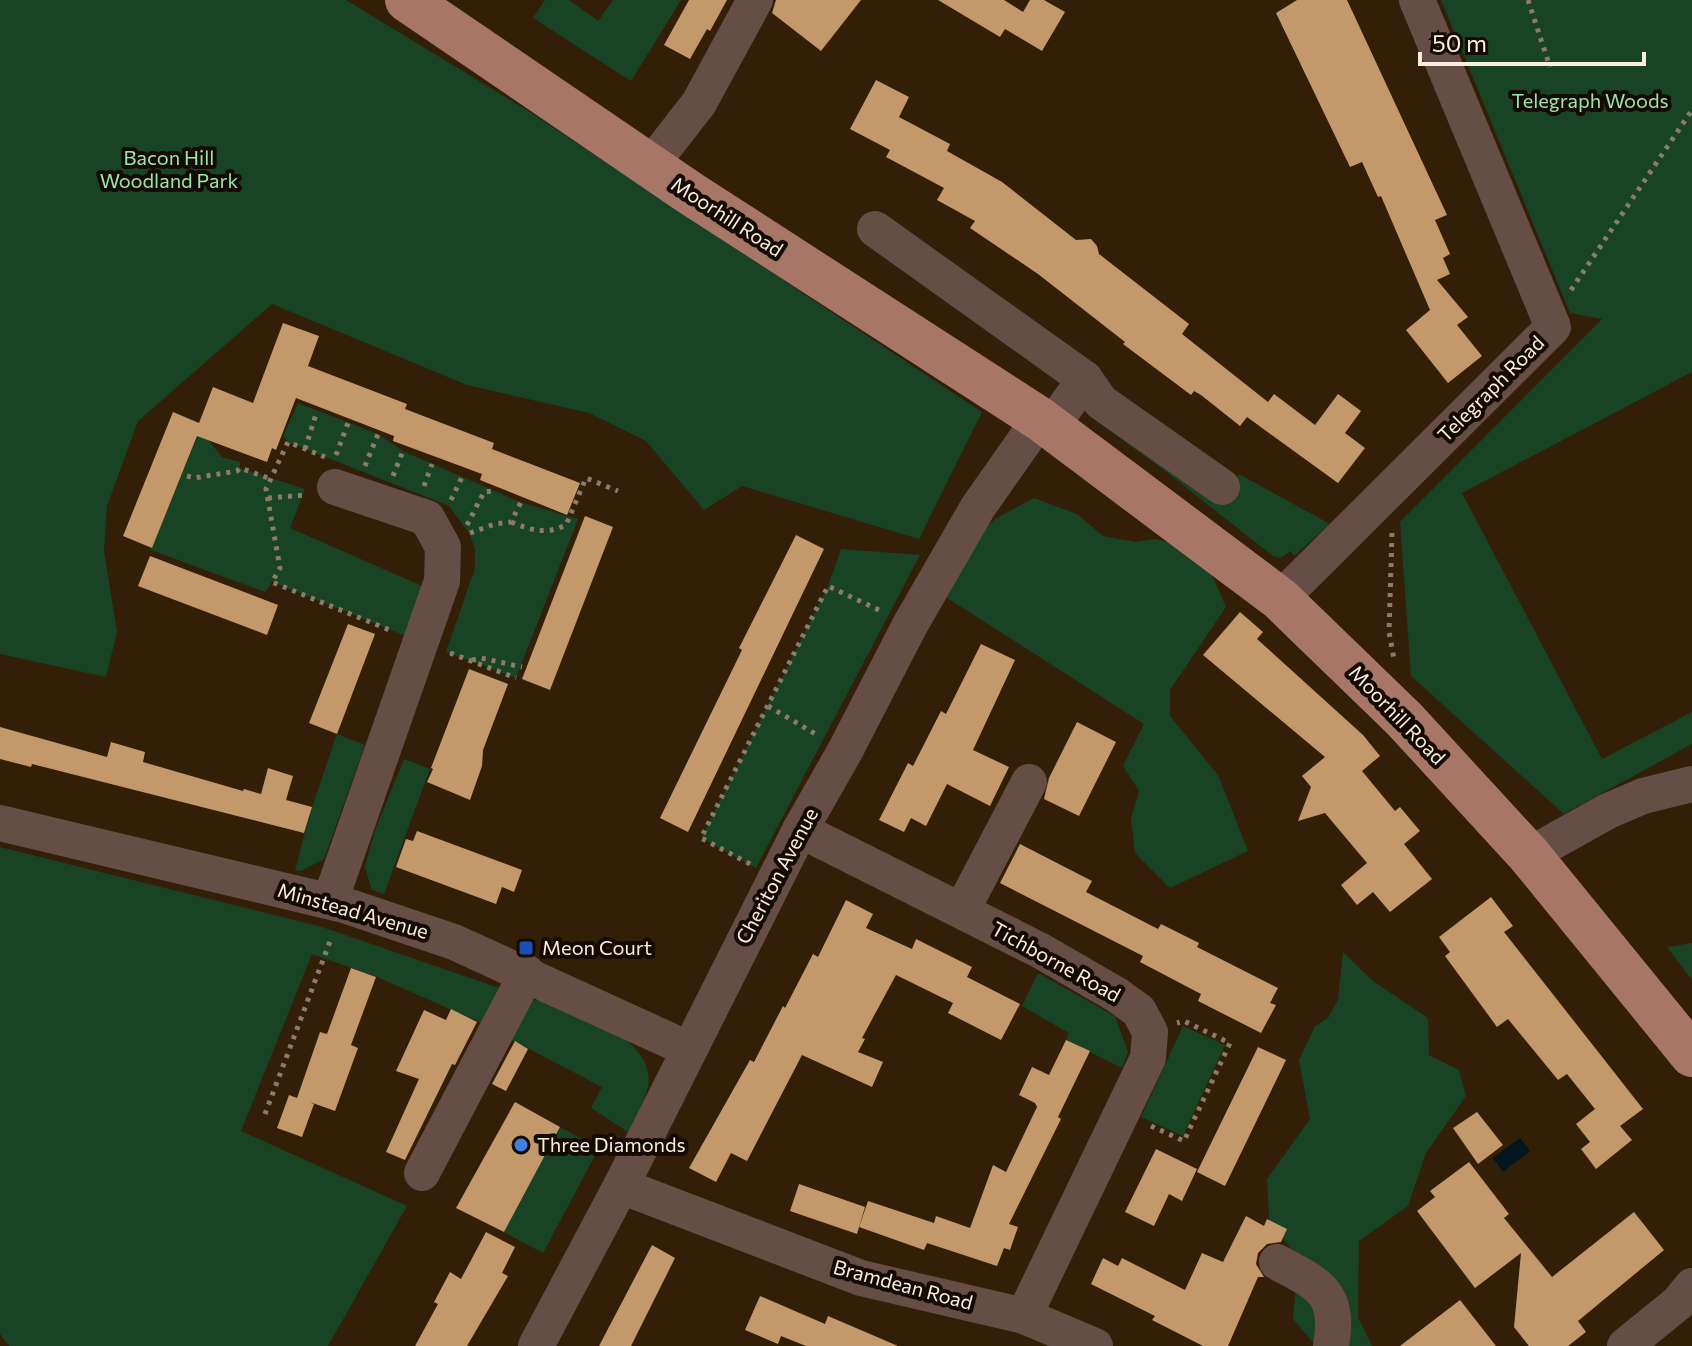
<svg xmlns="http://www.w3.org/2000/svg" width="1692" height="1346" viewBox="0 0 1692 1346" font-family="Commissioner,sans-serif">
  <style>
    .green { fill: #184324 }
    .water { fill: #03161f }
    .building { fill: #c3986b }
    .lines { fill: none; stroke-linecap: round; stroke-linejoin: round }
    .path { stroke: #8d7b69; stroke-width: 5; stroke-dasharray: 4 6; stroke-linecap: butt }
    .minor { stroke: #664e46; stroke-width: 36 }
    .major { stroke: #a87666; stroke-width: 44 }
    .transit-dot { fill: #1a4fb4; stroke: #140b04; stroke-width: 3 }
    .shop-dot { fill: #3f7fe0; stroke: #140b04; stroke-width: 3 }
    .labels { text-anchor: middle; stroke-width: 8; stroke-linejoin: round; paint-order: stroke }
    .park-label { font-size: 20px; fill: #9ce5aa; stroke: #140b04 }
    .street-label { font-size: 20px; fill: #fbede0; stroke: #140b04 }
    .poi-label { font-size: 20px; fill: #fbede0; stroke: #140b04; text-anchor: start }
  </style>
  <rect width="100%" height="100%" fill="#331f08"/>
  <g class="green">
    <polygon points="0,0 346,0 530,112 982,412 919,539 742,486 704,510 646,441 589,413 467,385 272,304 138,421 107,506 104,551 117,632 106,677 0,654"/>
    <polygon points="545,0 569,0 598,21 613,0 681,0 631,81 533,18"/>
    <polygon points="1441,0 1692,0 1692,372 1462,493 1602,759 1692,712 1692,744 1564,814 1411,676 1400,522 1602,319 1570,313"/>
    <polygon points="298,403 378,434 403,451 520,502 578,519 516,678 446,652 475,568 475,549 469,533 449,506 288,442 283,436"/>
    <polygon points="1092,415 1226,497 1239,474 1330,524 1294,556 1291,551 1280,558 1273,556 1160,467 1091,417"/>
    <polygon points="200,430 222,457 240,462 240,468 305,489 290,528 438,593 421,642 272,582 265,592 151,550"/>
    <polygon points="1034,498 1077,514 1103,536 1136,542 1155,539 1201,550 1226,607 1170,690 1170,716 1218,775 1248,851 1170,888 1135,853 1131,818 1139,791 1123,766 1144,724 941,594 966,547 995,519"/>
    <polygon points="841,549 920,555 756,868 701,838 828,586"/>
    <polygon points="337,734 365,745 324,859 301,871 295,870 312,807"/>
    <polygon points="404,759 430,769 384,894 372,890 365,868 366,862 375,830"/>
    <polygon points="0,847 322,927 499,988 493,1028 375,976 312,954 241,1131 407,1206 328,1346 9,1346 0,1334"/>
    <polygon points="1692,943 1692,980 1667,947"/>
    <polygon points="1343,952 1373,981 1428,1018 1429,1055 1459,1070 1466,1096 1426,1153 1408,1206 1359,1241 1358,1318 1372,1346 1316,1346 1293,1319 1298,1259 1269,1219 1267,1179 1310,1119 1299,1060 1315,1026 1328,1018 1338,1000"/>
    <polygon points="1038,973 1115,1016 1128,1052 1122,1068 1066,1040 1069,1033 1022,1006"/>
    <path d="M 547,998 C 579,1014 657,1040 648,1086 C 646,1099 634,1120 628,1132 L 591,1108 L 602,1087 L 508,1038 L 527,1002 Z"/>
    <polygon points="1183,1026 1225,1045 1183,1136 1141,1117"/>
    <polygon points="560,1127 599,1148 543,1253 504,1232"/>
  </g>
  <polygon class="water" points="1520,1138 1530,1151 1503,1172 1493,1158"/>
  <g class="building">
    <polygon points="689,0 727,0 710,31 707,29 690,59 664,45"/>
    <polygon points="776,0 861,0 821,51 772,13"/>
    <polygon points="938,0 1004,0 1023,12 1030,0 1044,0 1065,12 1042,51 1005,29 1000,37"/>
    <polygon points="1297,0 1347,0 1447,215 1435,220 1450,254 1443,258 1450,274 1437,280 1468,317 1457,325 1482,356 1448,383 1406,330 1430,310 1381,196 1378,197 1362,162 1350,167 1276,13"/>
    <polygon points="876,80 909,97 899,117 950,144 947,151 1002,182 1076,240 1091,239 1097,246 1099,254 1189,324 1182,334 1268,402 1274,394 1315,425 1338,394 1361,411 1345,433 1365,448 1338,483 1247,417 1240,426 1201,395 1194,391 1191,395 1123,344 1125,342 1038,274 970,228 975,221 937,200 944,188 886,157 890,150 850,129"/>
    <polygon points="283,323 319,336 308,366 407,404 405,409 494,443 492,449 580,483 567,515 480,480 482,474 393,441 394,436 296,398 276,450 272,448 267,462 197,436 152,548 123,536 173,412 199,423 213,387 253,403"/>
    <polygon points="585,516 613,527 550,690 522,679"/>
    <polygon points="796,535 824,549 688,832 660,818 742,650 739,648"/>
    <polygon points="150,556 278,605 267,635 138,586"/>
    <polygon points="1240,612 1263,632 1257,639 1363,735 1380,756 1362,771 1395,811 1400,807 1420,831 1404,844 1432,879 1390,912 1373,892 1357,905 1341,885 1367,863 1325,813 1298,821 1311,787 1302,776 1325,757 1203,655"/>
    <polygon points="348,624 375,634 337,734 309,723"/>
    <polygon points="981,644 1015,660 973,750 1009,767 990,806 947,784 926,826 911,818 904,832 879,820 908,763 913,766 941,711 946,714"/>
    <polygon points="469,669 508,684 483,750 482,766 470,800 427,782 433,769 431,768"/>
    <polygon points="1077,722 1116,742 1079,816 1044,799 1049,778"/>
    <polygon points="0,727 107,757 111,742 145,752 143,762 243,791 244,789 261,794 268,768 293,776 286,800 312,807 304,833 32,764 31,767 0,759"/>
    <polygon points="417,831 522,870 514,892 502,887 496,904 396,867 406,839 413,841"/>
    <polygon points="1020,844 1092,881 1086,892 1158,929 1161,924 1199,943 1197,947 1278,988 1270,1003 1276,1005 1261,1033 1198,1001 1201,994 1140,962 1143,956 1000,883"/>
    <polygon points="1491,897 1513,926 1504,932 1643,1109 1620,1126 1632,1140 1596,1169 1581,1149 1590,1142 1576,1124 1595,1109 1567,1074 1558,1080 1508,1019 1497,1027 1445,956 1450,952 1439,937"/>
    <polygon points="846,900 873,914 866,928 912,949 916,939 972,967 967,977 1020,1004 1001,1040 948,1013 953,1003 896,975 862,1038 865,1039 858,1052 883,1062 872,1087 802,1055 747,1161 731,1153 716,1182 689,1168 750,1060 754,1062 783,1006 785,1008 813,954 818,957"/>
    <polygon points="351,968 376,977 351,1045 358,1048 335,1111 310,1102 314,1104 302,1137 277,1128 289,1095 297,1098 320,1032 327,1034"/>
    <polygon points="451,1009 477,1022 455,1065 452,1064 405,1160 386,1152 419,1079 396,1071 424,1010 446,1020"/>
    <polygon points="1066,1040 1090,1051 1058,1117 1061,1119 1009,1224 1018,1227 1010,1250 1004,1248 997,1266 927,1243 929,1239 924,1250 859,1227 868,1201 934,1223 936,1216 970,1228 993,1165 1006,1172 1037,1107 1035,1103 1019,1095 1032,1067 1049,1075"/>
    <polygon points="515,1041 528,1049 506,1091 492,1084"/>
    <polygon points="1258,1047 1286,1060 1225,1186 1197,1172"/>
    <polygon points="515,1102 560,1127 504,1232 456,1208"/>
    <polygon points="1477,1112 1503,1145 1478,1164 1453,1128"/>
    <polygon points="1156,1149 1197,1169 1182,1201 1169,1194 1154,1226 1125,1212"/>
    <polygon points="1469,1162 1509,1214 1504,1218 1552,1277 1634,1212 1664,1250 1578,1321 1586,1332 1568,1346 1529,1346 1514,1327 1521,1253 1475,1288 1417,1211 1435,1197 1430,1191"/>
    <polygon points="799,1184 865,1207 857,1234 790,1211"/>
    <polygon points="1246,1216 1264,1226 1267,1219 1287,1229 1281,1242 1267,1244 1258,1253 1256,1264 1264,1277 1258,1277 1228,1346 1203,1346 1152,1320 1155,1316 1091,1284 1103,1258 1118,1266 1122,1258 1185,1290 1202,1253 1223,1262"/>
    <polygon points="486,1232 515,1247 502,1273 508,1276 467,1346 415,1346 438,1304 434,1302 450,1272 461,1279"/>
    <polygon points="652,1245 675,1258 631,1346 599,1346"/>
    <polygon points="760,1296 825,1324 828,1316 898,1346 806,1346 781,1336 778,1344 745,1330"/>
    <polygon points="1460,1300 1496,1346 1400,1346"/>
  </g>
  <g class="lines">
    <g class="path">
      <polyline points="1528,0 1550,67"/>
      <polyline points="1571,290 1692,110"/>
      <polyline points="305,449 317,411"/>
      <polyline points="336,455 348,423"/>
      <polyline points="325,457 288,442 266,489 280,568 272,582 392,631"/>
      <polyline points="365,466 378,434"/>
      <polyline points="187,476 194,478 237,471 240,468 271,479"/>
      <polyline points="393,476 403,451"/>
      <polyline points="424,486 432,464"/>
      <polyline points="268,498 306,495"/>
      <polyline points="451,500 463,475"/>
      <path d="M 511,522 C 532,530 545,535 566,525 L 586,478 L 618,491"/>
      <polyline points="467,525 484,492 494,491"/>
      <polyline points="470,533 495,524 511,522 521,502"/>
      <polyline points="1392,533 1389,632 1394,659"/>
      <polyline points="450,653 516,678"/>
      <polyline points="472,660 481,658 522,667"/>
      <polyline points="768,706 819,736"/>
      <polyline points="750,864 701,838 828,586 883,612"/>
      <polyline points="265,1114 332,936"/>
      <polyline points="1151,1126 1184,1141 1230,1043 1184,1021 1177,1023"/>
    </g>
    <g class="minor">
      <polyline points="650,166 699,103 755,0"/>
      <polyline points="875,229 1085,379 1101,402 1222,487"/>
      <polyline points="1051,427 1085,379"/>
      <polyline points="1280,599 1553,327 1417,0"/>
      <polyline points="0,823 344,905 454,942 688,1049"/>
      <polyline points="800,830 1041,951 1117,995 1139,1011 1150,1032 1148,1058 1024,1316"/>
      <polyline points="1529,855 1608,811 1643,796 1692,784"/>
      <polyline points="330,901 442,581 443,547 427,518 335,487"/>
      <polyline points="962,910 1029,782"/>
      <polyline points="422,1173 527,973"/>
      <polyline points="621,1186 861,1278 1024,1316 1095,1346"/>
      <path d="M 1277,1262 C 1320,1285 1340,1292 1331,1346"/>
      <polyline points="536,1346 621,1186 800,830 845,751 910,625 978,507 1040,419"/>
      <polyline points="1625,1346 1678,1303 1692,1286"/>
    </g>
    <polyline class="major" points="407,0 690,193 1040,419 1280,599 1404,719 1529,855 1692,1055"/>
  </g>
  <rect class="transit-dot" x="518" y="940" width="16" height="16" rx="4"/>
  <circle class="shop-dot" cx="521" cy="1145" r="8"/>
  <g class="labels">
    <g class="park-label">
      <text x="1590" y="108">Telegraph Woods</text>
      <text x="169" y="165">Bacon Hill<tspan x="169" dy="23">Woodland Park</tspan></text>
    </g>
    <g class="street-label">
      <text transform="translate(727 217) rotate(33)" y="7">Moorhill Road</text>
      <text transform="translate(1491 389) rotate(-45)" y="7">Telegraph Road</text>
      <text transform="translate(1397 715) rotate(46)" y="7">Moorhill Road</text>
      <text transform="translate(777 876) rotate(-62)" y="7">Cheriton Avenue</text>
      <text transform="translate(353 911) rotate(16)" y="7">Minstead Avenue</text>
      <text transform="translate(1056 962) rotate(29)" y="7">Tichborne Road</text>
      <text transform="translate(903 1285) rotate(15)" y="7">Bramdean Road</text>
    </g>
    <g class="poi-label">
      <text x="542" y="955">Meon Court</text>
      <text x="537" y="1152">Three Diamonds</text>
    </g>
  </g>
  <path d="M1420 52v12h224v-12" fill="none" stroke="#fbede0" stroke-width="4"/>
  <text x="1432" y="52" font-size="24" fill="#fbede0" stroke="#140b04" stroke-width="6" paint-order="stroke">50 m</text>
</svg>
